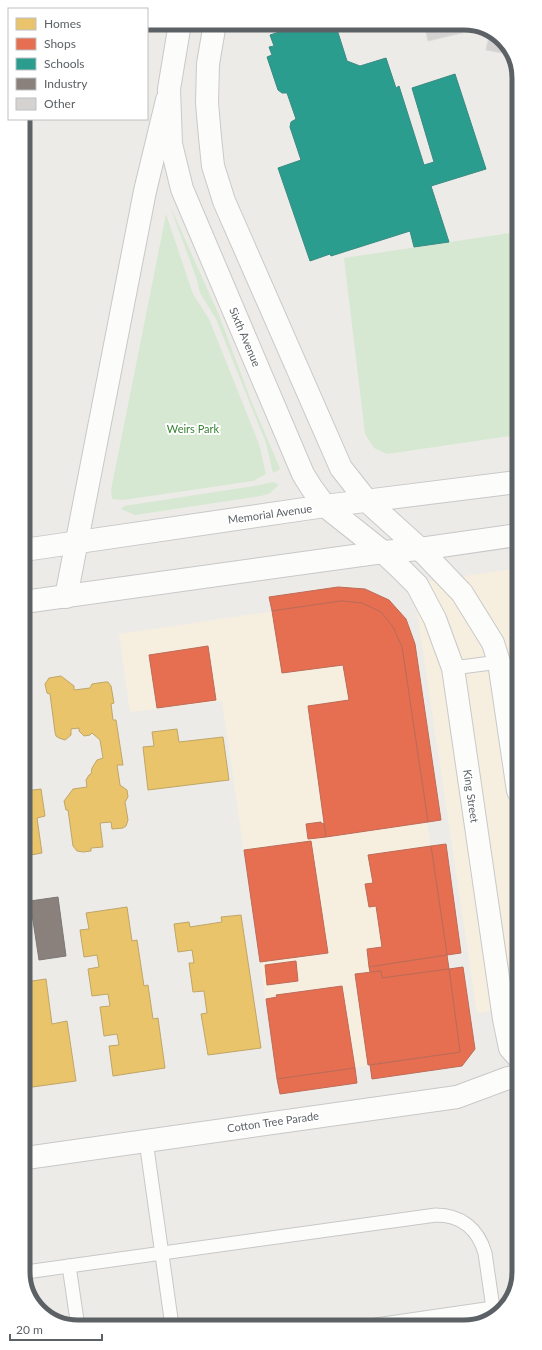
<svg xmlns="http://www.w3.org/2000/svg" width="542" height="1350" viewBox="0 0 542 1350" font-family="Lato,sans-serif">
  <style>
    .commercial { fill: #f6efe0 }
    .green { fill: #d6e8d2 }
    .homes { fill: #e9c46a; stroke: #bfa668 }
    .shops { fill: #e76f51; stroke: #bd6b57 }
    .schools { fill: #2a9d8f; stroke: #398b82 }
    .industry { fill: #8a817c; stroke: #7c7775 }
    .building { fill: #d4d3d1; stroke: #dcdad6 }
    .lines { fill: none; stroke-linecap: round; stroke-linejoin: round }
    .lane-casing { stroke: #c8c8c8; stroke-width: 15 }
    .street-casing { stroke: #c8c8c8; stroke-width: 24 }
    .secondary-casing { stroke: #c9c9c9; stroke-width: 24 }
    .lane { stroke: #fcfcfb; stroke-width: 13 }
    .street { stroke: #fcfcfb; stroke-width: 22 }
    .secondary { stroke: #fcfcfb; stroke-width: 22 }
    .labels { text-anchor: middle; stroke-width: 4; stroke-linejoin: round; paint-order: stroke }
    .street-label { font-size: 11px; fill: #5c6165; stroke: #fff }
    .park-label { font-size: 11px; fill: #388335; stroke: #fff }
    .rim { fill: none; stroke: #5c6165; stroke-width: 5 }
  </style>
  <rect width="100%" height="100%" fill="#edebe7"/>
  <g class="commercial">
    <polygon points="511,569 517,614 518,1006 477,1013 413,584"/>
    <polygon points="341,601 402,647 460,1052 277,1079 222,701 130,712 119,634"/>
  </g>
  <g class="green">
    <polygon points="172,210 219,315 252,403 279,466 280,469 273,473 266,443 216,319 200,293 197,280 172,212"/>
    <polygon points="166,214 193,294 209,319 259,444 266,474 253,481 123,500 112,499 111,490"/>
    <polygon points="517,232 517,435 387,454 374,448 365,434 344,258"/>
    <polygon points="273,482 279,485 270,493 261,496 135,515 121,509 124,506 254,486"/>
  </g>
  <g class="homes">
    <polygon points="61,676 74,686 74,690 90,688 92,684 105,682 108,682 111,686 114,703 111,704 113,720 116,720 123,765 117,765 120,785 127,790 128,797 125,802 128,820 126,826 123,828 112,829 111,822 100,823 103,847 91,848 91,851 83,852 77,851 73,846 68,810 66,810 64,801 73,789 87,787 86,780 89,775 91,774 92,768 97,760 103,758 100,740 92,733 90,735 84,736 79,731 79,728 71,729 71,735 65,740 59,738 56,736 55,732 50,694 47,693 45,684 49,678"/>
    <polygon points="177,729 179,742 223,737 229,780 148,790 143,747 154,746 152,732"/>
    <polygon points="41,789 45,816 37,818 42,853 25,856 25,791"/>
    <polygon points="127,907 132,941 137,940 144,986 148,985 153,1019 158,1018 165,1068 113,1076 109,1046 119,1045 117,1034 104,1036 100,1007 110,1006 108,994 92,996 88,969 99,967 97,955 84,957 80,930 89,929 86,913"/>
    <polygon points="241,915 261,1048 208,1055 201,1014 207,1013 204,991 193,992 189,963 194,963 192,950 178,952 174,924 189,922 190,927 222,922 221,917"/>
    <polygon points="46,979 52,1024 67,1021 76,1081 25,1088 25,982"/>
  </g>
  <g class="shops">
    <polygon points="338,587 365,589 389,600 406,619 415,644 441,820 428,822 402,647 393,627 381,612 362,603 341,601 272,611 269,597"/>
    <polygon points="341,601 362,603 381,612 393,627 402,647 428,822 326,837 308,706 349,700 343,665 282,673 272,611"/>
    <polygon points="208,646 216,700 157,708 149,655"/>
    <polygon points="321,822 322,824 324,823 326,837 308,839 306,824"/>
    <polygon points="311,841 328,953 260,962 244,850"/>
    <polygon points="446,844 461,953 447,955 431,846"/>
    <polygon points="431,846 447,955 369,967 367,949 382,947 376,906 369,907 365,884 373,883 368,855"/>
    <polygon points="447,955 449,969 382,978 381,971 370,972 369,967"/>
    <polygon points="296,961 298,981 267,985 265,965"/>
    <polygon points="463,967 475,1049 462,1066 372,1079 370,1065 460,1052 449,969"/>
    <polygon points="449,969 460,1052 368,1065 355,974 381,971 382,978"/>
    <polygon points="342,986 355,1068 277,1079 266,999 277,997 276,995"/>
    <polygon points="355,1068 357,1083 280,1094 277,1079"/>
  </g>
  <polygon class="schools" points="306,23 335,23 347,61 360,66 386,58 396,88 399,86 424,165 434,162 412,88 455,74 486,169 431,186 449,242 414,247 410,231 331,256 330,254 310,261 278,168 301,160 290,127 291,122 296,119 287,93 282,93 278,90 267,57 272,55 269,47 274,46 270,35"/>
  <polygon class="industry" points="58,897 66,956 39,960 30,901"/>
  <g class="building">
    <polygon points="428,23 463,23 466,32 428,41 424,24"/>
    <polygon points="490,32 498,35 512,55 486,50"/>
  </g>
  <g class="lines">
    <defs>
      <g id="lane">
        <polyline points="453,668 499,662"/>
        <polyline points="500,991 518,988"/>
        <polyline points="146,1141 172,1326"/>
        <polyline points="69,1266 78,1327"/>
        <path d="M 26,1272 L 436,1215 C 461,1215 478,1229 485,1253 L 494,1315"/>
        <polyline points="376,1325 493,1308"/>
      </g>
      <g id="street">
        <polyline points="24,550 325,506 517,482"/>
        <polyline points="66,597 145,191 167,100"/>
        <polyline points="24,602 383,552 420,549 517,535"/>
        <polyline points="26,1158 457,1097 508,1078 519,1076"/>
      </g>
      <g id="secondary">
        <polyline points="180,23 169,89 171,144 182,189 303,474 311,487 325,506 383,552 400,568 417,585 435,619 453,668 504,1019 510,1048 518,1057"/>
        <polyline points="215,23 208,64 207,103 210,137 213,166 224,201 341,468 367,501 420,549 462,593 493,643 499,662 518,791"/>
      </g>
    </defs>
    <use href="#lane" class="lane-casing"/>
    <use href="#street" class="street-casing"/>
    <use href="#secondary" class="secondary-casing"/>
    <use href="#lane" class="lane"/>
    <use href="#street" class="street"/>
    <use href="#secondary" class="secondary"/>
  </g>
  <g class="labels">
    <g class="street-label">
      <text transform="translate(245 337) rotate(67)" y="4">Sixth Avenue</text>
      <text transform="translate(270 514) rotate(-8)" y="4">Memorial Avenue</text>
      <text transform="translate(471 796) rotate(82)" y="4">King Street</text>
      <text transform="translate(273 1122) rotate(-8)" y="4">Cotton Tree Parade</text>
    </g>
    <g class="park-label">
      <text x="193" y="433">Weirs Park</text>
    </g>
  </g>
  <path d="M0 0H542V1350H0ZM78 30H464A48 48 0 0 1 512 78V1272A48 48 0 0 1 464 1320H78A48 48 0 0 1 30 1272V78A48 48 0 0 1 78 30Z" fill="#fff" fill-rule="evenodd"/>
  <path class="rim" d="M78 30H464A48 48 0 0 1 512 78V1272A48 48 0 0 1 464 1320H78A48 48 0 0 1 30 1272V78A48 48 0 0 1 78 30Z"/>
  <rect x="8" y="8" width="140" height="112" fill="#ffffff" stroke="#bec0c1"/>
  <rect x="16" y="18" width="20" height="12" fill="#e9c46a" stroke="#bec0c1"/>
  <text x="44" y="28" font-size="12" fill="#5c6165">Homes</text>
  <rect x="16" y="38" width="20" height="12" fill="#e76f51" stroke="#bec0c1"/>
  <text x="44" y="48" font-size="12" fill="#5c6165">Shops</text>
  <rect x="16" y="58" width="20" height="12" fill="#2a9d8f" stroke="#bec0c1"/>
  <text x="44" y="68" font-size="12" fill="#5c6165">Schools</text>
  <rect x="16" y="78" width="20" height="12" fill="#8a817c" stroke="#bec0c1"/>
  <text x="44" y="88" font-size="12" fill="#5c6165">Industry</text>
  <rect x="16" y="98" width="20" height="12" fill="#d4d3d1" stroke="#bec0c1"/>
  <text x="44" y="108" font-size="12" fill="#5c6165">Other</text>
  <path d="M10 1334v6h92v-6" fill="none" stroke="#5c6165" stroke-width="2"/>
  <text x="16" y="1334" font-size="12" fill="#5c6165" stroke="#ffffff" stroke-width="3" paint-order="stroke">20 m</text>
</svg>
